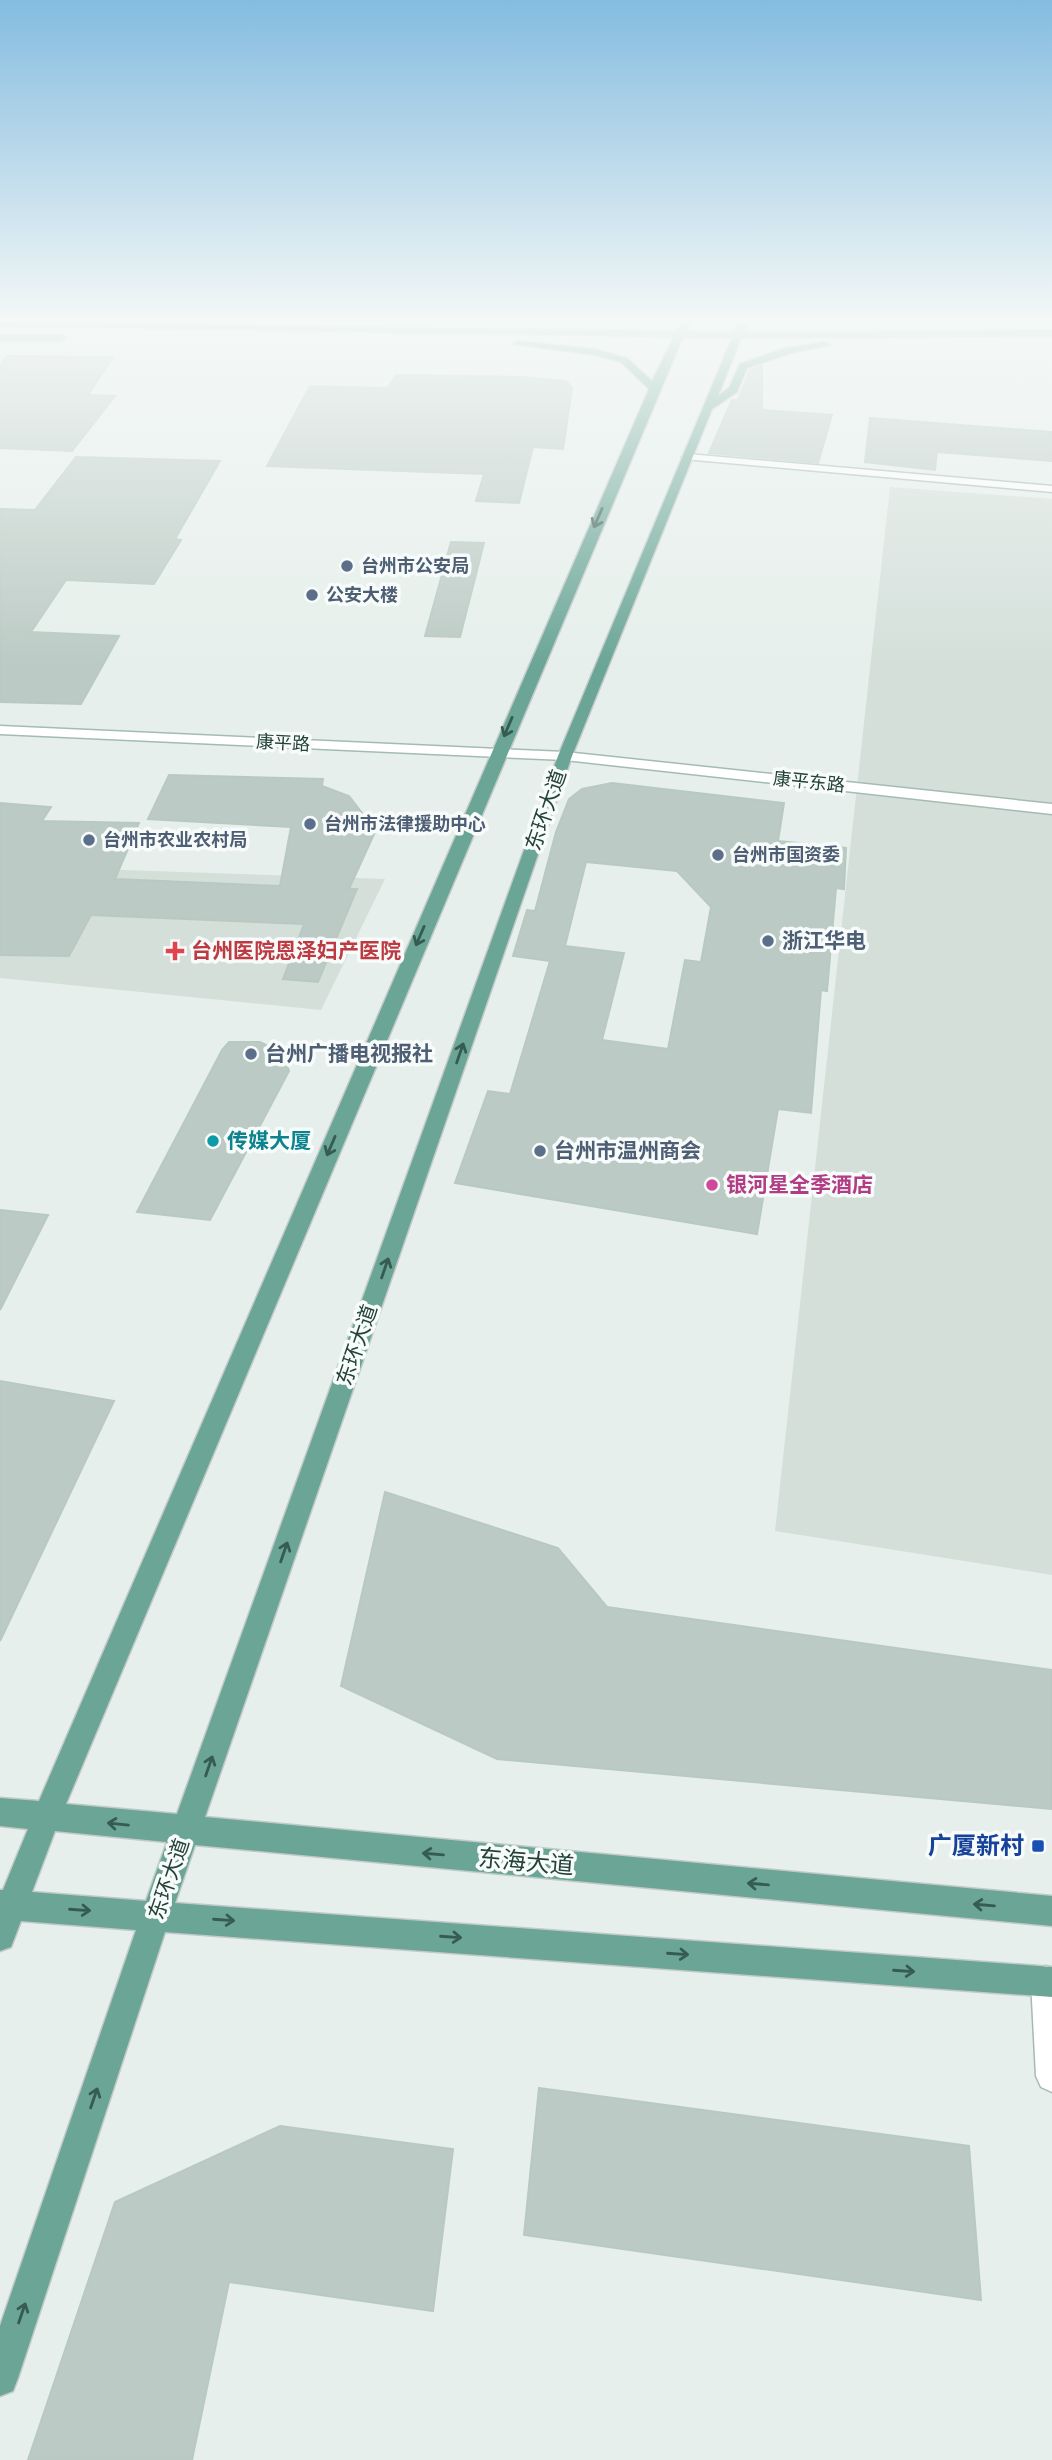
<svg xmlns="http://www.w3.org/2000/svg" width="1052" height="2460" viewBox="0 0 1052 2460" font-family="Figtree,'Noto Sans SC',sans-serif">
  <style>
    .built { fill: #d4dfda }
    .building { fill: #bbcac4; stroke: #b8c9c2; stroke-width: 2; fill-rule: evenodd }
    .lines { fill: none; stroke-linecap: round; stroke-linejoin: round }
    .street-casing { stroke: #a8b8b2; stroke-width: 3 }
    .secondary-casing { stroke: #a4bbb3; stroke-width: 3 }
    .primary-casing { stroke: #c2cac8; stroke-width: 3 }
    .street { fill: #fff; fill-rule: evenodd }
    .secondary { fill: #fff; fill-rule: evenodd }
    .primary { fill: #6aa596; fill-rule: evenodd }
    .oneway { stroke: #365b51 }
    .service-dot { fill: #5c6f8a; stroke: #f7fbf9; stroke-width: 2.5 }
    .health-dot { fill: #e0444e; stroke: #f7fbf9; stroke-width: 2.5 }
    .culture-dot { fill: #0f9aa8; stroke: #f7fbf9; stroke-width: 2.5 }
    .hotel-dot { fill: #d1479c; stroke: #f7fbf9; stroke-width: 2.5 }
    .transit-dot { fill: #1a4fb4; stroke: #f7fbf9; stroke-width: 2.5 }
    .labels { text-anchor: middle; stroke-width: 7; stroke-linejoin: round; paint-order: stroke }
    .far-service-label { font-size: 18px; font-weight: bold; fill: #4e5e75; stroke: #f7fbf9; text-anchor: start }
    .far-street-label { font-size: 18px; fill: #24423a; stroke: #f7fbf9 }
    .street-label { font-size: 21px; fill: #24423a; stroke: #f7fbf9 }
    .service-label { font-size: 21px; font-weight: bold; fill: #4e5e75; stroke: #f7fbf9; text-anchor: start }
    .health-label { font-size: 21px; font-weight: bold; fill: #be3a42; stroke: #f7fbf9; text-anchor: start }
    .culture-label { font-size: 21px; font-weight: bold; fill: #0d838f; stroke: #f7fbf9; text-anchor: start }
    .hotel-label { font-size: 21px; font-weight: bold; fill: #b23c85; stroke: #f7fbf9; text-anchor: start }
    .near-transit-label { font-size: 24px; font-weight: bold; fill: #164399; stroke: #f7fbf9; text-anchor: end }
    .near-street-label { font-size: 24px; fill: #24423a; stroke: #f7fbf9 }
  </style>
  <rect width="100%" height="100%" fill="#e6efeb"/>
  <g class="built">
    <polygon points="890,487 1052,499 1052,1575 775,1531"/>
    <polygon points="36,867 385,879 321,1010 0,978 0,924"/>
  </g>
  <g class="building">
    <polygon points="7,356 113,357 88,395 115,396 72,451 0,448 0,365"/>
    <polygon points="762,366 762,410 832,415 818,463 709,453 732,400 738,400 750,370"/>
    <polygon points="396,375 521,377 566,381 572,388 563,449 533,447 519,503 476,501 484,474 267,466 310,386 388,388"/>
    <polygon points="870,418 1052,432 1052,461 937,452 935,470 865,462"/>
    <polygon points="76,457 220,461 175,539 181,540 154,584 66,580 31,632 119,636 81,704 0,702 0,509 35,510"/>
    <polygon points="451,542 484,543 460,637 425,636"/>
    <polygon points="169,775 323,779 322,786 349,796 366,818 380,821 349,889 357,889 318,982 283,979 304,924 91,915 69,956 0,955 0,803 51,807 42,821 139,823 115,879 280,886 291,827 148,819"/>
    <path d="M 612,783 L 784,803 L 778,841 L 846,848 L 844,889 L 836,888 L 827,991 L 821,990 L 811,1113 L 778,1109 L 757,1234 L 455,1183 L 488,1091 L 510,1094 L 550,961 L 513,956 L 527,910 L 535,911 L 556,832 L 569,799 L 582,789 ZM 586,862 L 677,871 L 711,907 L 701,962 L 685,960 L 668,1049 L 602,1040 L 624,953 L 565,946 Z"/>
    <polygon points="229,1042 260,1042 282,1053 289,1071 210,1220 137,1212 222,1050"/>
    <polygon points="0,1210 48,1215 0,1310"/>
    <polygon points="0,1381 114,1401 0,1641"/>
    <polygon points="385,1492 558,1548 607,1607 1052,1670 1052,1809 497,1759 341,1686"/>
    <polygon points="539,2088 969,2146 981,2300 524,2235"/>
    <polygon points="280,2126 453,2149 433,2311 229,2282 192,2460 28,2460 115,2202"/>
  </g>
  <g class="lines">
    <defs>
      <polygon id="street" points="1046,1966 1052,1968 1052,2092 1041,2087 1036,2076 1031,1981 1035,1970"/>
      <g id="secondary">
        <polygon points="688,454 1052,486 1052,492 684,459 682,457"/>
        <polygon points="0,726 565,752 1052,804 1052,814 565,760 0,734"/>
      </g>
      <g id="primary">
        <path d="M 0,322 L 677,331 L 682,322 L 691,322 L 686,331 L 734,332 L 738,322 L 748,322 L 744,332 L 1052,330 L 1052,336 L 741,338 L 718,396 L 729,388 L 740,364 L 786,348 L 825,342 L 830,345 L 791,353 L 747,368 L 737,392 L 712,409 L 572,756 L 205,1817 L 1052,1896 L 1052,1926 L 195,1845 L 175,1903 L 1052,1967 L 1052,1997 L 165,1932 L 18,2378 L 13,2391 L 0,2396 L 0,2326 L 136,1930 L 21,1921 L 11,1947 L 0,1951 L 0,1890 L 3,1890 L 28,1829 L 0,1826 L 0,1798 L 39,1801 L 649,389 L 621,362 L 594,355 L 513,344 L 518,341 L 594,349 L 627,358 L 652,381 L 674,337 L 0,326 ZM 683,337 L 732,338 L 558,756 L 177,1814 L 66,1804 ZM 55,1831 L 167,1842 L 146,1901 L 32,1892 Z"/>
        <polygon points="0,335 61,335 66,338 61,341 0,341"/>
      </g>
    </defs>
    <use href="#street" class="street-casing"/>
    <use href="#secondary" class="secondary-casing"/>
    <use href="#primary" class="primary-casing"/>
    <use href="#street" class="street"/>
    <use href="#secondary" class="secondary"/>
    <use href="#primary" class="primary"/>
  </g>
  <defs><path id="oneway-shaft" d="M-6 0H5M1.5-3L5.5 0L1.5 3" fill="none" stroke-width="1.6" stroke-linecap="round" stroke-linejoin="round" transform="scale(1.75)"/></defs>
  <g class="oneway">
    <use href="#oneway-shaft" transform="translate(598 518) rotate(113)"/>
    <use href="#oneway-shaft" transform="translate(508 727) rotate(113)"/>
    <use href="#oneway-shaft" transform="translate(420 936) rotate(113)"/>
    <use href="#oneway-shaft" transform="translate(460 1053) rotate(-71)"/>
    <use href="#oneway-shaft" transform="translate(331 1146) rotate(113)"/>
    <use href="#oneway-shaft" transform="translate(385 1268) rotate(-71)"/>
    <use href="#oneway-shaft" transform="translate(284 1552) rotate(-71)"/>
    <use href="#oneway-shaft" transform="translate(209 1766) rotate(-71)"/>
    <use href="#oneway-shaft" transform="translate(118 1824) rotate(-174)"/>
    <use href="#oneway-shaft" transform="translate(433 1854) rotate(-175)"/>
    <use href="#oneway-shaft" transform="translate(758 1884) rotate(-175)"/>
    <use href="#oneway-shaft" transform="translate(984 1905) rotate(-175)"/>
    <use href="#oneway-shaft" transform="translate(80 1910) rotate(4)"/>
    <use href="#oneway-shaft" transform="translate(224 1920) rotate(4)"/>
    <use href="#oneway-shaft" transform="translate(451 1937) rotate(4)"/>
    <use href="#oneway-shaft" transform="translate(678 1954) rotate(4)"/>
    <use href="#oneway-shaft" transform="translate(904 1971) rotate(4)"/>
    <use href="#oneway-shaft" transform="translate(94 2098) rotate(-71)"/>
    <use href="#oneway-shaft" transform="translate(22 2313) rotate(-71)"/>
  </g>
  <linearGradient id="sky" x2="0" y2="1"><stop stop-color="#84bce0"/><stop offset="0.48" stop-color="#f4f8f6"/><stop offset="1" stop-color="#f4f8f6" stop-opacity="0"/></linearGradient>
  <rect width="1052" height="667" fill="url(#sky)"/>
  <g class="service-dot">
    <circle cx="347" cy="566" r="7"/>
    <circle cx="312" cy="595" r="7"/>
    <circle cx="310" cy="824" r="7"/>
    <circle cx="89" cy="840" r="7"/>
    <circle cx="718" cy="855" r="7"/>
    <circle cx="768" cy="941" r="7"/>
    <circle cx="251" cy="1054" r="7"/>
    <circle cx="540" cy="1151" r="7"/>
  </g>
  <path class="health-dot" d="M171.5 940.5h7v7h7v7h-7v7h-7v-7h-7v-7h7z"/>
  <circle class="culture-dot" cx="213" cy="1141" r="7"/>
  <circle class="hotel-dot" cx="712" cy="1185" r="7"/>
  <rect class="transit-dot" x="1031" y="1839" width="14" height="14" rx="3.5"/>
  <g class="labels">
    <g class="far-service-label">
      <text x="361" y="572">台州市公安局</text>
      <text x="326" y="601">公安大楼</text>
      <text x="324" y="830">台州市法律援助中心</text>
      <text x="103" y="846">台州市农业农村局</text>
      <text x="732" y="861">台州市国资委</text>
    </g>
    <g class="far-street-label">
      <text transform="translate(283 743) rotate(3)" y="6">康平路</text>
      <text transform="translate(809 782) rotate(6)" y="6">康平东路</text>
    </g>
    <g class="street-label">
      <text transform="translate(546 810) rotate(-71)" y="7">东环大道</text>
      <text transform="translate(357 1345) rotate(-71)" y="7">东环大道</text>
      <text transform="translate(169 1879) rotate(-71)" y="7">东环大道</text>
    </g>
    <g class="service-label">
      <text x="782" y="948">浙江华电</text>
      <text x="265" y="1061">台州广播电视报社</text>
      <text x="554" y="1158">台州市温州商会</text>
    </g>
    <g class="health-label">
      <text x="191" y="958">台州医院恩泽妇产医院</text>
    </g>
    <g class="culture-label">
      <text x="227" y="1148">传媒大厦</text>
    </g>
    <g class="hotel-label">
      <text x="726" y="1192">银河星全季酒店</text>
    </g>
    <g class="near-transit-label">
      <text x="1024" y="1854">广厦新村</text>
    </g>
    <g class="near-street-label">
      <text transform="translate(526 1862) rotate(5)" y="8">东海大道</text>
    </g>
  </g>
</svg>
